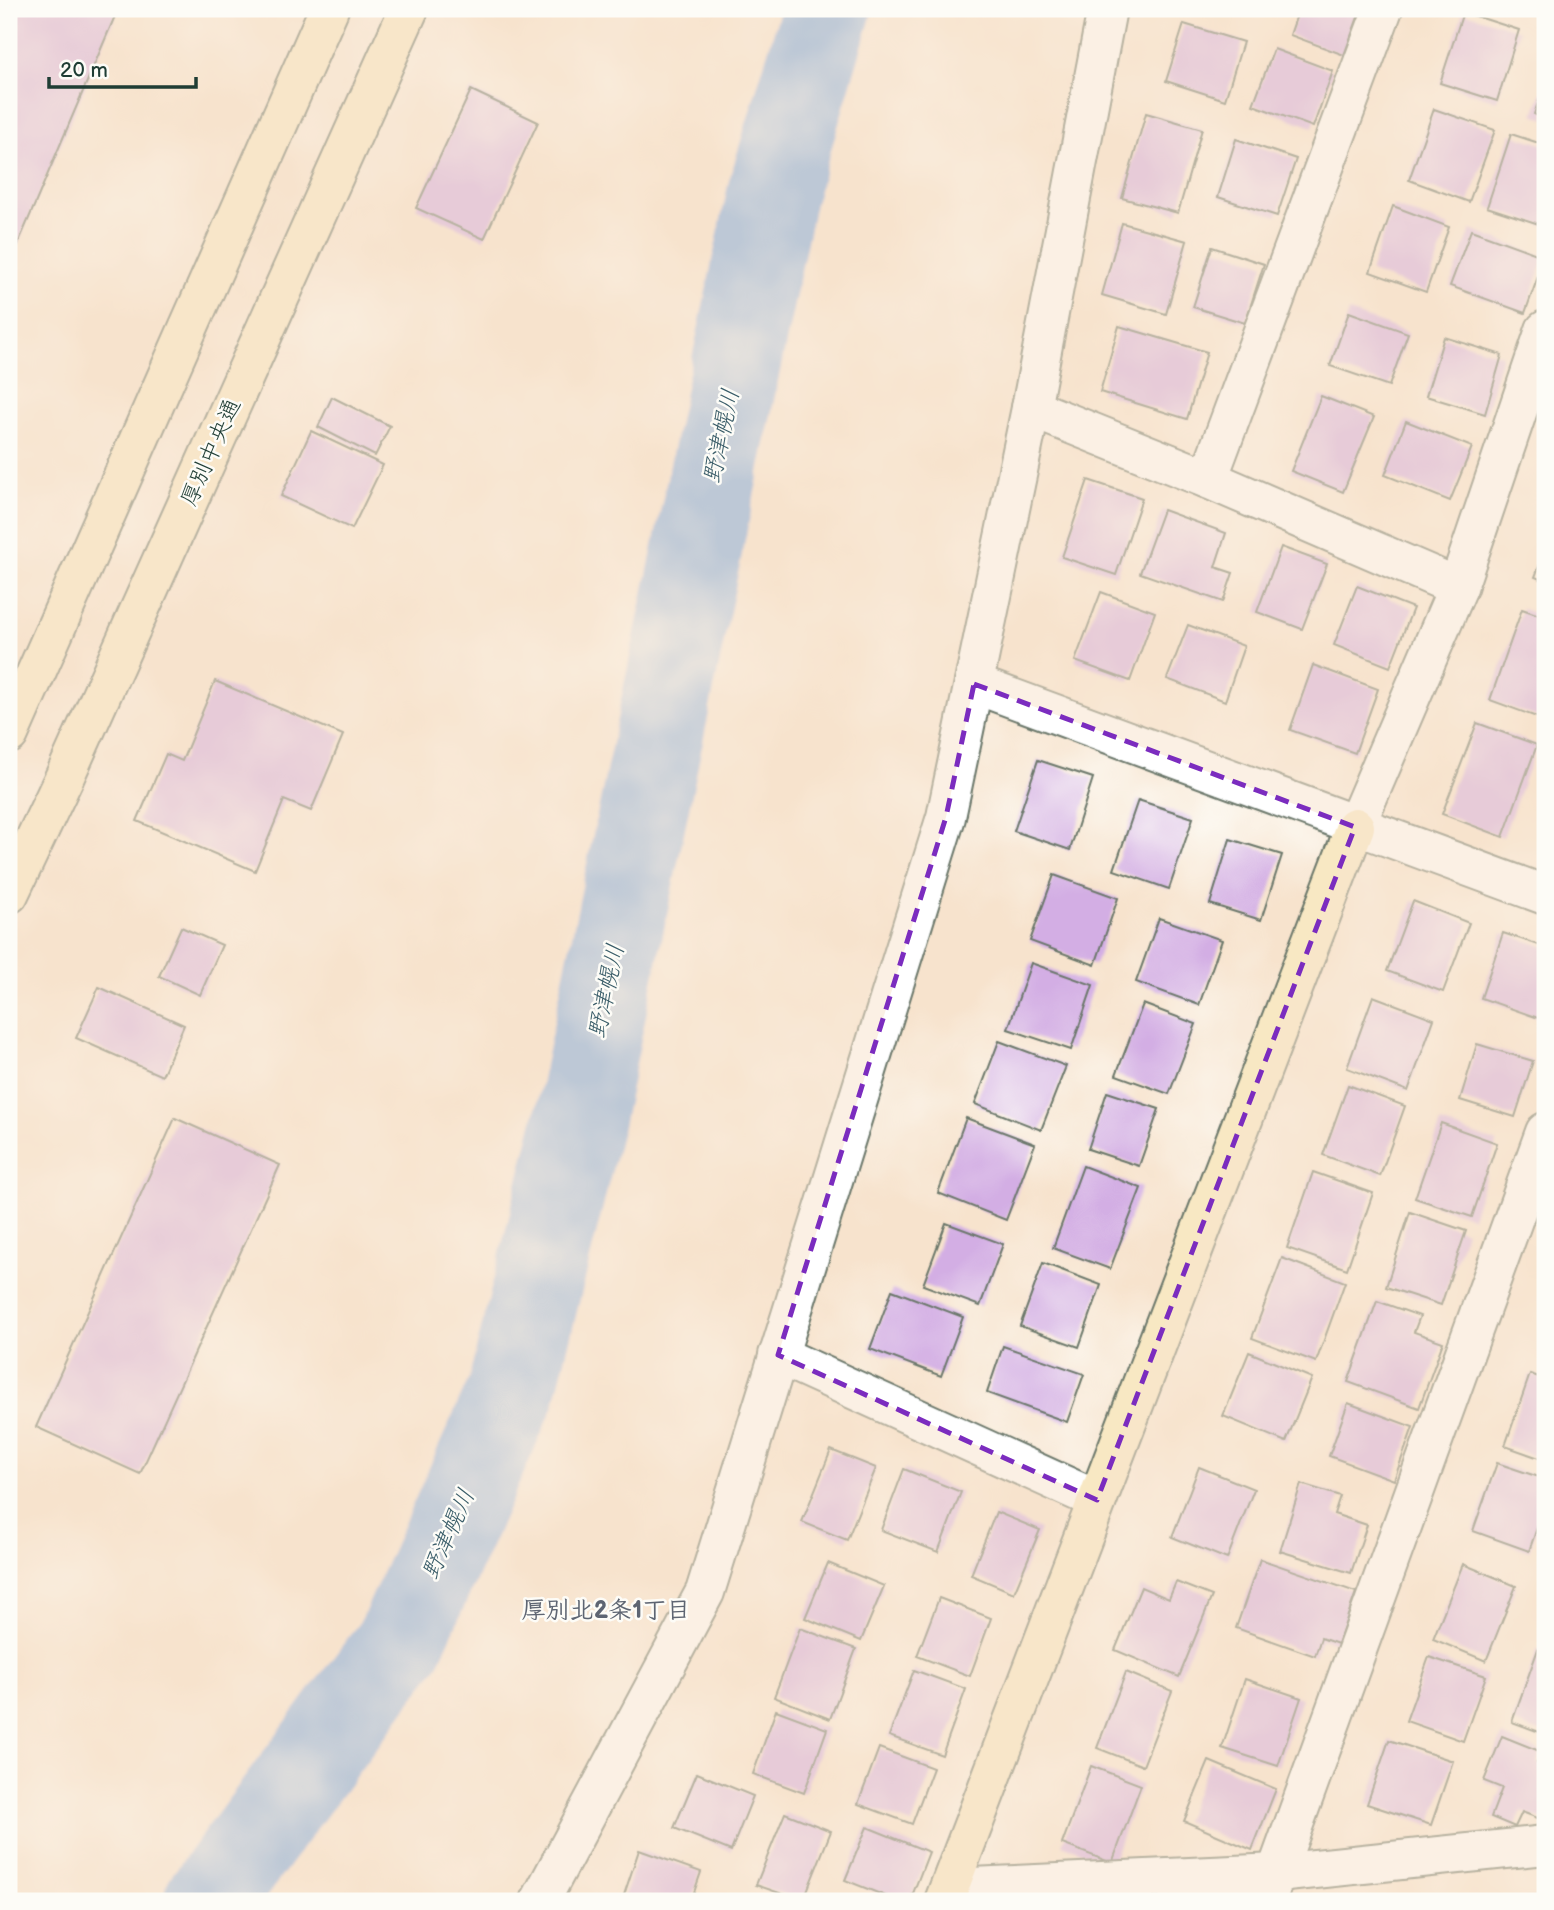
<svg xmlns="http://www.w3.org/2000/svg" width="1554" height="1910" viewBox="0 0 1554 1910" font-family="'Balsamiq Sans','Klee One',sans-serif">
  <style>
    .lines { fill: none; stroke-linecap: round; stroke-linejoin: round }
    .river { stroke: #74a6e0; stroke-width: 89 }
    .building { fill: #d3aee4 }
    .street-casing { stroke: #6b776a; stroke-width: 42 }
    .secondary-casing { stroke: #6b776a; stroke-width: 42 }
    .street { stroke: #fff; stroke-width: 38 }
    .secondary { stroke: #f8e8c3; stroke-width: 38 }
    .marked { fill: none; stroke: #7b2cbf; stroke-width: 5; stroke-dasharray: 14 9; stroke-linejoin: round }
    .labels { text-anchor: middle; stroke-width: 5; stroke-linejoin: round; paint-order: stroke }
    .street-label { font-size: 23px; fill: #1f3d34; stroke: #fdfcf7 }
    .water-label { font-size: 24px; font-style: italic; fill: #395c68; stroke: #fdfcf7 }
    .neighbourhood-label { font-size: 24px; font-weight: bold; fill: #5e6572; stroke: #fdfcf7 }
  </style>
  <rect width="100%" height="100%" fill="#fdfcf7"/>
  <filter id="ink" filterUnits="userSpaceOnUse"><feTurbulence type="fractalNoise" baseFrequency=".0143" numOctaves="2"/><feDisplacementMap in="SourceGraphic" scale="14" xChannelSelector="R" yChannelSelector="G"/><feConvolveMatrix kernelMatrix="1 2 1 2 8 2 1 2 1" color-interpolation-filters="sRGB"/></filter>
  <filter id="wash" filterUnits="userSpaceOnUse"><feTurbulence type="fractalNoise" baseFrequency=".00686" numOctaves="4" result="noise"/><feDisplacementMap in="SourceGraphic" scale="28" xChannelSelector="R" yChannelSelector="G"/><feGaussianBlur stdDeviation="1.57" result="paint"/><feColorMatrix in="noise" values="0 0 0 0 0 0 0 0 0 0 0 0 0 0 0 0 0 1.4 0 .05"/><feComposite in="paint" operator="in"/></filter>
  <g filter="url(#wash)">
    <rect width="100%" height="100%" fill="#f7e3cd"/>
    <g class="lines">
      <polyline class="river" points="208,1901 400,1642 511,1393 580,1115 772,192 827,9"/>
    </g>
    <g id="blocks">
      <g class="building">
        <polygon points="9,9 118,9 9,265"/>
        <polygon points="1299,9 1361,9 1344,55 1290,35"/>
        <polygon points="1463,12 1519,30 1497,101 1440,83"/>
        <polygon points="1184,24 1243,42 1225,100 1166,81"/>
        <polygon points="1274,49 1333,71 1313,127 1253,105"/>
        <polygon points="1545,84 1545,119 1534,114"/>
        <polygon points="471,90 538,122 484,239 416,208"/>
        <polygon points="1434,109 1495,130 1469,202 1409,180"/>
        <polygon points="1146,113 1202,129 1178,213 1122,198"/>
        <polygon points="1511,134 1545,145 1545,226 1487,207"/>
        <polygon points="1236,139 1296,159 1277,216 1218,197"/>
        <polygon points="1393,206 1449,227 1426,292 1370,272"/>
        <polygon points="1122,223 1187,241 1166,314 1102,295"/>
        <polygon points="1471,230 1545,257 1525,313 1450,286"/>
        <polygon points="1212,247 1264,264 1245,323 1193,307"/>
        <polygon points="1349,312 1408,333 1389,386 1330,366"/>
        <polygon points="1119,326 1207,352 1187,419 1100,392"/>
        <polygon points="1444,337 1502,355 1485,414 1426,396"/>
        <polygon points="1321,396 1374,417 1343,492 1291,471"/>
        <polygon points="332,397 390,426 375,456 318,427"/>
        <polygon points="1406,421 1472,447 1450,501 1385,475"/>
        <polygon points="311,431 383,465 352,529 281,496"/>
        <polygon points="1088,480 1142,498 1116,575 1062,557"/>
        <polygon points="1163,510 1226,533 1215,567 1233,573 1223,602 1140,573"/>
        <polygon points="1281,547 1327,564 1302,629 1257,612"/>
        <polygon points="1545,551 1545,581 1535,577"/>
        <polygon points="1357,586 1413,608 1390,667 1334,645"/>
        <polygon points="1101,592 1155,612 1130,681 1075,661"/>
        <polygon points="1522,609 1545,617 1545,720 1490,700"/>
        <polygon points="1188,625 1244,646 1225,701 1167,679"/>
        <polygon points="1313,665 1378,689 1355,753 1290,730"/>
        <polygon points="215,681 343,735 311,811 284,800 255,871 137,821 166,754 182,761"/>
        <polygon points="1477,723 1537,745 1503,837 1442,814"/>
        <polygon points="1038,760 1093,778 1070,850 1014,831"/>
        <polygon points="1138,800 1193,818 1169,889 1114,870"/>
        <polygon points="1230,839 1282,855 1261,920 1210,904"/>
        <polygon points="1054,875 1118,898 1095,965 1030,941"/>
        <polygon points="1413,901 1469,923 1443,992 1387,971"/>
        <polygon points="1159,918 1222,940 1199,1005 1136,982"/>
        <polygon points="181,927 222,945 200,995 159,976"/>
        <polygon points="1503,933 1545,947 1545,1006 1541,1019 1481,998"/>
        <polygon points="1031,963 1093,985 1071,1050 1008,1029"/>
        <polygon points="99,987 184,1025 162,1076 76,1038"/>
        <polygon points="1373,996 1434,1019 1408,1091 1347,1068"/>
        <polygon points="1143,1004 1196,1024 1169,1094 1116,1075"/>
        <polygon points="999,1041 1066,1066 1041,1130 975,1104"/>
        <polygon points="1477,1044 1533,1061 1515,1117 1460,1100"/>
        <polygon points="1348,1085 1405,1106 1380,1176 1323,1155"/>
        <polygon points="1107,1092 1159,1109 1139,1166 1088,1149"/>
        <polygon points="175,1118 280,1165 140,1474 36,1427"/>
        <polygon points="966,1118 1035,1144 1006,1220 938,1193"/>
        <polygon points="1441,1123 1497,1143 1472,1217 1415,1198"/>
        <polygon points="1083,1166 1141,1188 1110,1269 1053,1248"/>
        <polygon points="1313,1172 1373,1193 1347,1269 1287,1248"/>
        <polygon points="1410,1212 1466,1231 1441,1305 1386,1287"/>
        <polygon points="946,1223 1003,1244 980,1306 923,1285"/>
        <polygon points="1282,1258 1345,1282 1316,1362 1252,1338"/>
        <polygon points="1043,1263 1101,1285 1079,1347 1020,1326"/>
        <polygon points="892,1290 963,1317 941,1376 870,1349"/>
        <polygon points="1377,1301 1420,1316 1414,1332 1443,1342 1419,1408 1348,1382"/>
        <polygon points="1003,1346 1084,1374 1067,1422 987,1393"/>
        <polygon points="1249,1352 1312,1378 1286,1442 1223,1416"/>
        <polygon points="1530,1374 1545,1379 1545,1460 1505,1446"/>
        <polygon points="1348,1403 1413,1427 1394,1480 1329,1456"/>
        <polygon points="831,1450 876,1468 847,1540 802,1522"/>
        <polygon points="1497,1463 1545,1479 1545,1505 1529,1551 1473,1531"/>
        <polygon points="1199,1467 1254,1489 1227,1559 1172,1537"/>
        <polygon points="904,1469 961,1492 938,1552 881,1530"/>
        <polygon points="1301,1484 1340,1496 1334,1514 1367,1525 1351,1573 1280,1551"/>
        <polygon points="996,1512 1040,1530 1014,1593 971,1575"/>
        <polygon points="1260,1559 1356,1592 1338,1644 1321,1638 1315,1656 1236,1628"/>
        <polygon points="828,1563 884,1586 861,1641 805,1618"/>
        <polygon points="1463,1564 1516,1586 1486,1661 1433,1639"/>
        <polygon points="1176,1582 1212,1596 1179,1677 1115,1650 1141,1587 1169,1599"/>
        <polygon points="939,1598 991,1618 970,1676 917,1656"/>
        <polygon points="800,1628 856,1649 830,1719 774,1697"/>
        <polygon points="1538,1649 1545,1652 1545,1734 1512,1722"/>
        <polygon points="1429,1657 1486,1676 1463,1741 1406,1721"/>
        <polygon points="914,1670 966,1689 942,1755 889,1736"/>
        <polygon points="1126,1672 1172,1691 1143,1766 1097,1748"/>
        <polygon points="1245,1679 1301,1698 1278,1766 1222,1748"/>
        <polygon points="776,1710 827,1729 804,1793 753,1774"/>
        <polygon points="1502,1736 1542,1752 1537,1763 1545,1766 1543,1820 1522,1812 1515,1827 1491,1817 1502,1788 1484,1781"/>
        <polygon points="1389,1740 1453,1761 1431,1825 1367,1804"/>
        <polygon points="879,1748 933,1768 912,1824 858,1804"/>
        <polygon points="1209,1761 1276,1789 1252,1850 1184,1821"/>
        <polygon points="1091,1766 1141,1785 1112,1863 1062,1844"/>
        <polygon points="697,1773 753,1796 731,1851 674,1828"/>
        <polygon points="785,1813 831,1831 803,1901 756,1885"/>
        <polygon points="867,1827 929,1852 910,1901 898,1901 845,1880"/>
        <polygon points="639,1850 701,1872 691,1901 622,1901"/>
      </g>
    </g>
  </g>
  <g filter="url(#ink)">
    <use href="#blocks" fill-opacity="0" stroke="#6b776a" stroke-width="2"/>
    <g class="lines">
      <defs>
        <g id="street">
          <polyline points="1031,408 1208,479 1458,587"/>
          <polyline points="1208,479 1383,9"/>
          <polyline points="974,684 1545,895"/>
          <polyline points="1355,827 1458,587 1545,330"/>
          <polyline points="778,1355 1097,1500"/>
          <polyline points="950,1888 1277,1873 1545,1845"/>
          <polyline points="540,1901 705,1592 946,817 1031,408 1107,9"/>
          <polyline points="1266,1901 1545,1132"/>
        </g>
        <g id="secondary">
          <polyline points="9,734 329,9"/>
          <polyline points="9,894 65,776 409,9"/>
          <polyline points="944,1901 1355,827"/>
        </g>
      </defs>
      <use href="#street" class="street-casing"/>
      <use href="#secondary" class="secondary-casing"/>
      <use href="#street" class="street"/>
      <use href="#secondary" class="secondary"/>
    </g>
  </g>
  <path d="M0 0H1554V1910H0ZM 974,684 L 1355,827 L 1097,1500 L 778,1355 L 946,817 Z" fill="#f7e3cd" fill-opacity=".55" fill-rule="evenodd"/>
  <path class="marked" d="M 974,684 L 1355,827 L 1097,1500 L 778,1355 L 946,817 Z"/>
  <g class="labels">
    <g class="street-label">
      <text transform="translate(210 452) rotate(-66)" y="8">厚別中央通</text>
    </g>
    <g class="water-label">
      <text transform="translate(721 436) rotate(-78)" y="8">野津幌川</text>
      <text transform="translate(606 991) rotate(-78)" y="8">野津幌川</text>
      <text transform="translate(448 1534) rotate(-66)" y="8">野津幌川</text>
    </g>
    <g class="neighbourhood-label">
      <text x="606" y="1618">厚別北2条1丁目</text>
    </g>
  </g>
  <rect width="1554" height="1910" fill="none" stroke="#fdfcf7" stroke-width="35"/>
  <path d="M49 77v10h147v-10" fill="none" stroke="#1f3d34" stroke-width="3.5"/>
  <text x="60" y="77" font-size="21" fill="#1f3d34" stroke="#fdfcf7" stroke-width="5" paint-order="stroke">20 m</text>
</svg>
